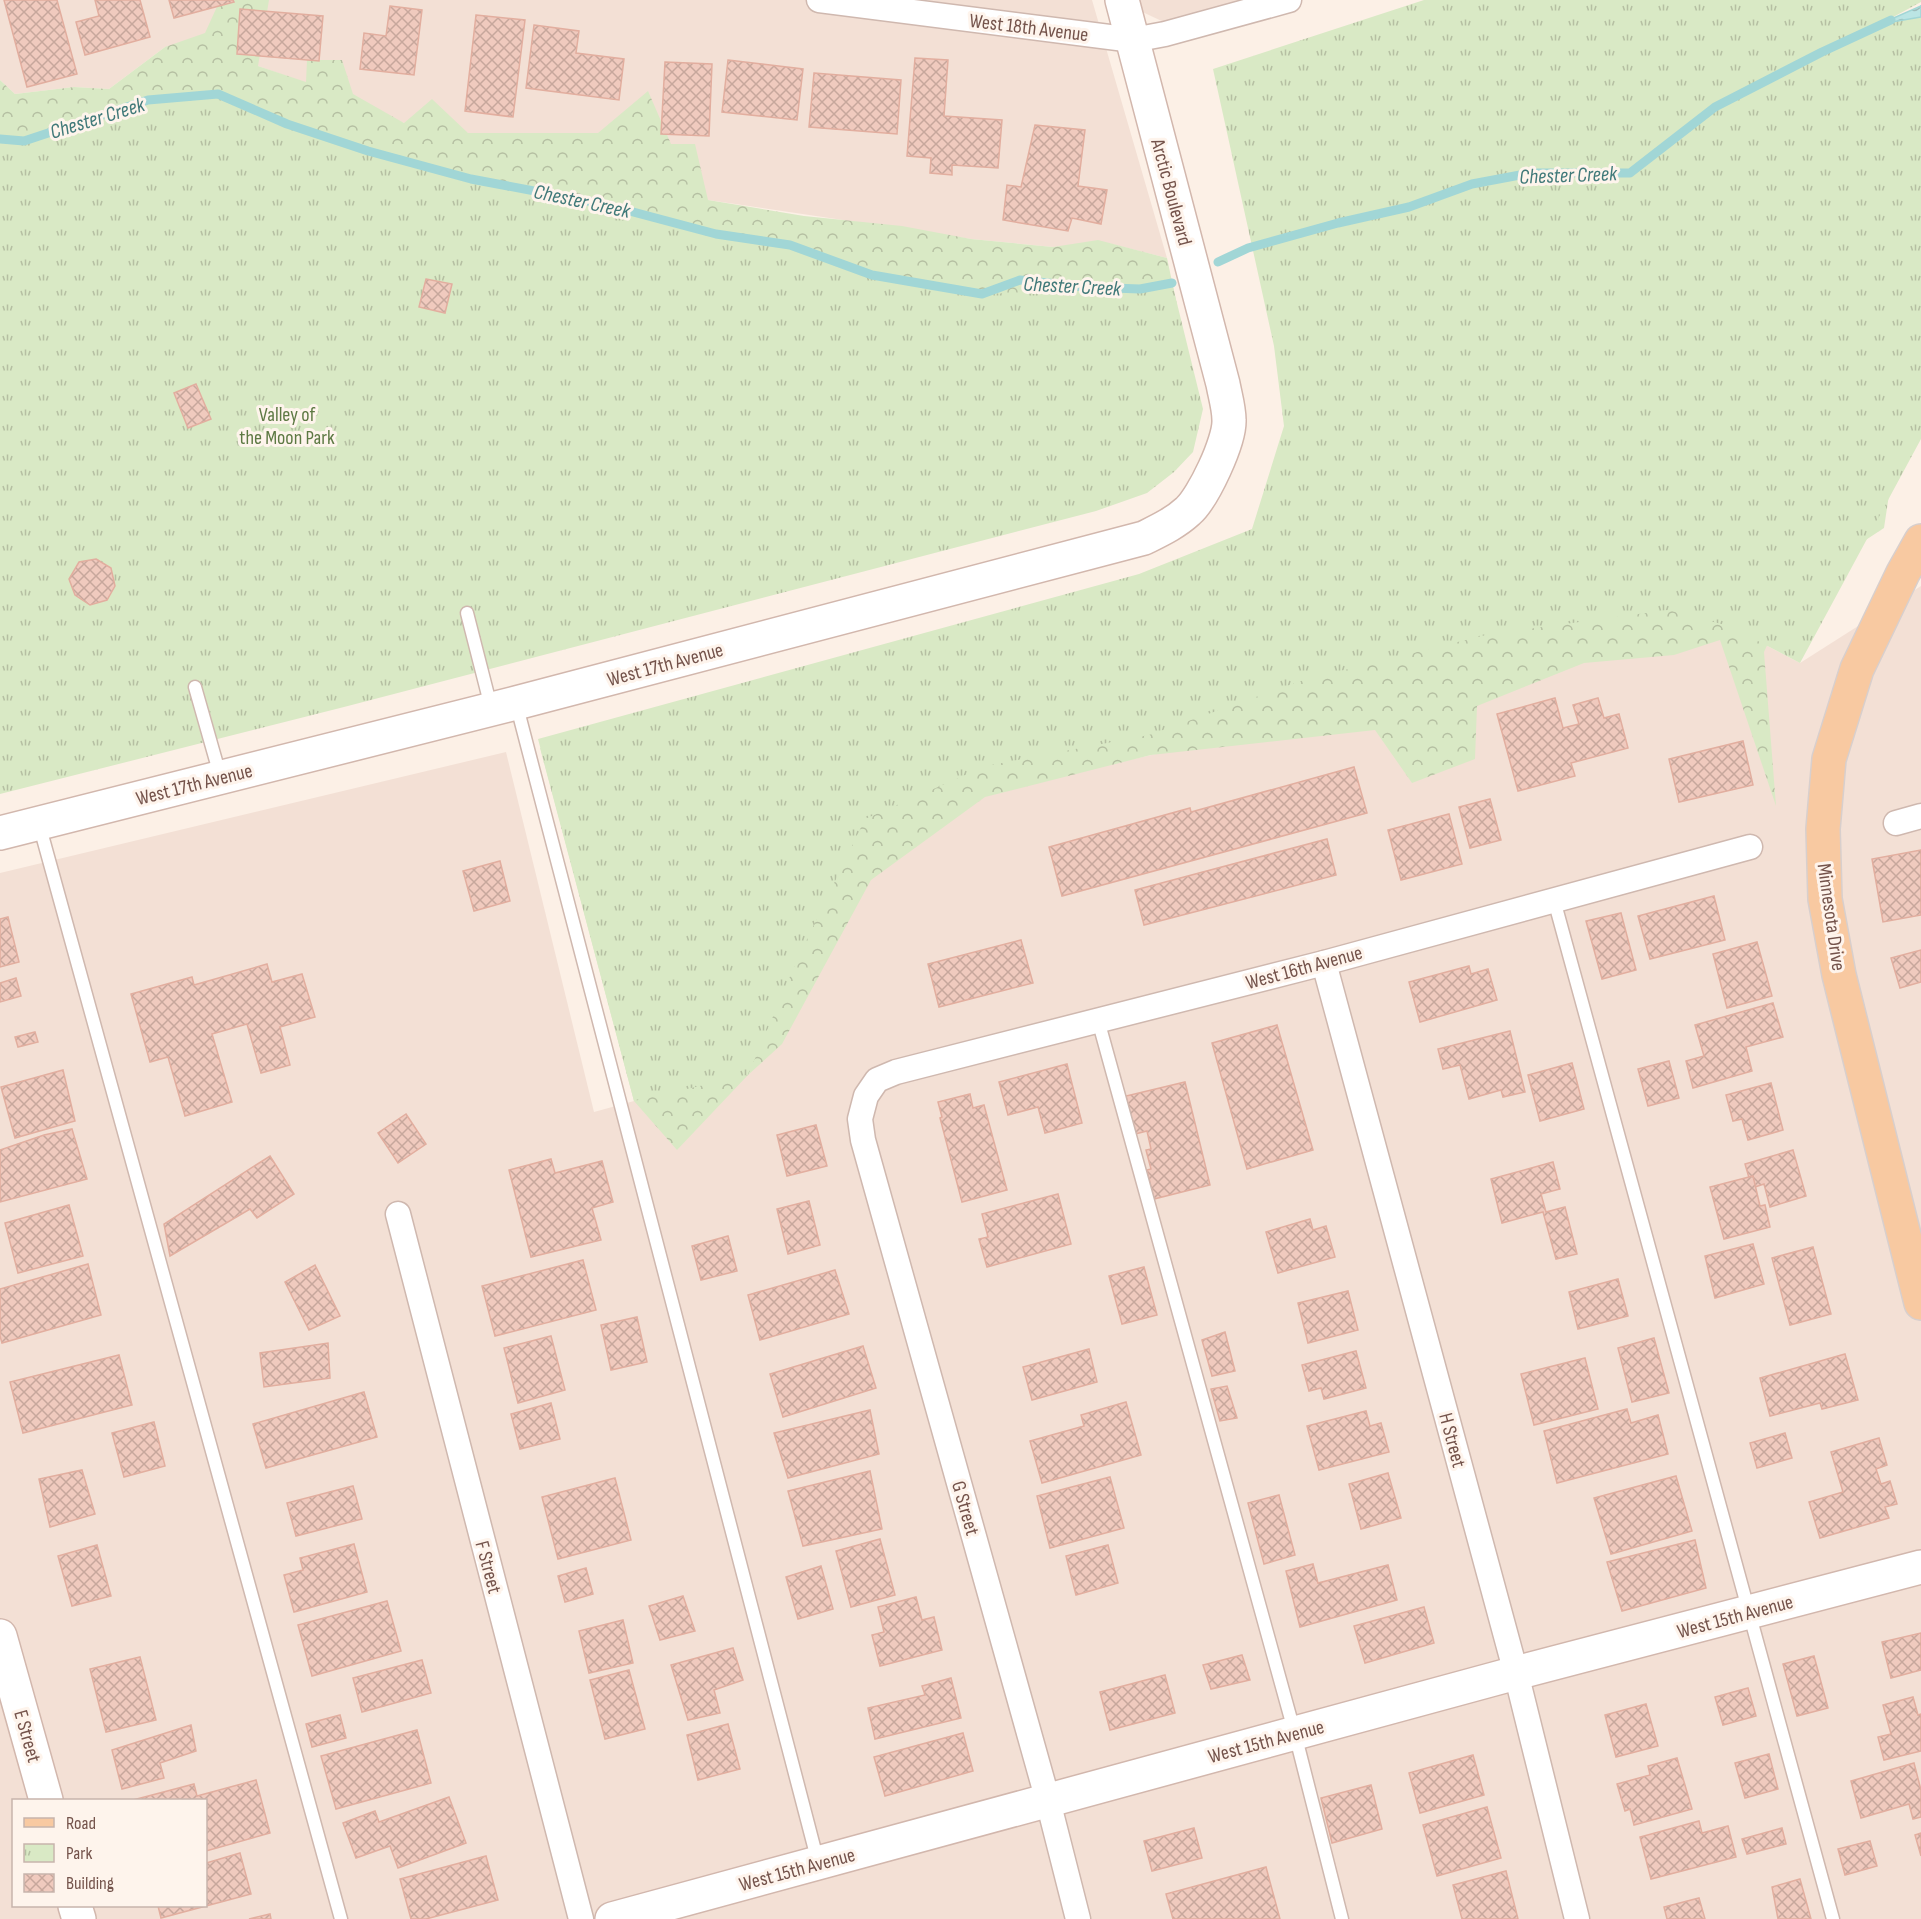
<svg xmlns="http://www.w3.org/2000/svg" width="1921" height="1919" viewBox="0 0 1921 1919" font-family="'Sofia Sans Condensed',sans-serif">
  <style>
    .residential { fill: #f3e0d5; fill-rule: evenodd }
    .forest { fill: url(#forest-crowns) }
    .park { fill: url(#park-tufts) }
    .water { fill: url(#water-waves); stroke: #a1d6d6; stroke-width: 1.5 }
    .lines { fill: none; stroke-linecap: round; stroke-linejoin: round }
    .stream { stroke: #a1d6d6; stroke-width: 9 }
    .building { fill: url(#building-cross-hatch); stroke: #e2ae9f; stroke-width: 1.5 }
    .lane-casing { stroke: #cfb8af; stroke-width: 15 }
    .street-casing { stroke: #cfb8af; stroke-width: 27 }
    .secondary-casing { stroke: #d2b7ad; stroke-width: 36 }
    .primary-casing { stroke: #d8cfcd; stroke-width: 36 }
    .lane { stroke: #fff; stroke-width: 12 }
    .street { stroke: #fff; stroke-width: 24 }
    .secondary { stroke: #fff; stroke-width: 33 }
    .primary { stroke: #f8c9a1; stroke-width: 33 }
    .labels { text-anchor: middle; stroke-width: 6; stroke-linejoin: round; paint-order: stroke }
    .street-label { font-size: 20px; fill: #74534b; stroke: #fef4ec }
    .park-label { font-size: 20px; fill: #5d7943; stroke: #fef4ec }
    .water-label { font-size: 21px; font-style: italic; fill: #407979; stroke: #fef4ec }
  </style>
  <defs>
    <pattern id="forest-crowns" width="20" height="18" patternUnits="userSpaceOnUse" patternTransform="scale(1.5)"><rect width="20" height="18" fill="#d9e9c5"/><path d="M2 6a3 3 0 1 1 6 0M12 15a3 3 0 1 1 6 0" fill="none" stroke="#b5bfa2"/></pattern>
    <pattern id="park-tufts" width="24" height="20" patternUnits="userSpaceOnUse" patternTransform="scale(1.5)"><rect width="24" height="20" fill="#d9e9c5"/><path d="M3 7l-1-3M5 7V3M7 7l1-3M15 17l-1-3M17 17v-4M19 17l1-3" fill="none" stroke="#b5bfa2"/></pattern>
    <pattern id="water-waves" width="16" height="10" patternUnits="userSpaceOnUse" patternTransform="scale(1.5)"><rect width="16" height="10" fill="#bbe5e4"/><path d="M0 5q4-4 8 0t8 0" fill="none" stroke="#9dbcbb"/></pattern>
    <pattern id="building-cross-hatch" width="8" height="8" patternUnits="userSpaceOnUse" patternTransform="scale(1.5)"><rect width="8" height="8" fill="#f0cabe"/><path d="M0 0l8 8M0 8l8-8" fill="none" stroke="#c7a79c"/></pattern>
  </defs>
  <rect width="100%" height="100%" fill="#fcf0e6"/>
  <g class="residential">
    <polygon points="0,0 1092,0 1167,258 1108,243 1053,247 971,239 708,200 598,133 468,133 404,123 306,83 258,66 165,47 109,89 74,87 15,94 0,80"/>
    <polygon points="1117,0 1258,0 1168,24"/>
    <path d="M 1921,586 L 1921,1919 L 0,1919 L 0,873 L 506,752 L 594,1112 L 634,1101 L 865,819 L 1729,626 L 1800,663 ZM 14,1800 L 206,1800 L 206,1906 L 14,1906 Z"/>
  </g>
  <g class="forest">
    <polygon points="220,0 269,0 258,66 306,82 307,60 342,60 353,94 404,123 432,99 468,133 598,133 648,91 671,144 695,144 708,200 804,216 902,226 971,239 1053,247 1098,240 1167,258 1177,305 1076,322 0,190 0,80 15,94 74,87 109,89 165,47 205,33"/>
    <polygon points="1895,455 1884,528 1794,587 1764,652 1776,806 1720,640 1674,655 1584,663 1477,706 1475,759 1412,783 1375,730 1151,755 985,797 871,880 782,1044 748,1075 677,1150 634,1101 540,748 566,739"/>
  </g>
  <g class="park">
    <polygon points="1424,0 1921,0 1921,2 1882,23 1921,17 1921,439 1800,663 1729,626 1668,610 1490,634 1304,680 1149,735 986,766 865,819 797,960 748,1075 634,1101 538,739 1139,574 1252,529 1284,426 1274,346 1213,69"/>
    <polygon points="218,94 287,124 368,151 471,179 603,204 716,234 790,245 872,275 982,294 1139,289 1172,283 1203,409 1193,452 1174,472 1147,493 1096,511 344,707 0,794 0,139 24,141 148,100"/>
  </g>
  <polygon class="water" points="1921,5 1921,17 1880,24 1921,6"/>
  <g class="lines">
    <g class="stream">
      <polyline points="0,139 24,141 148,100 218,94 287,124 368,151 471,179 603,204 716,234 790,245 872,275 982,294 1020,280 1085,287 1140,289 1172,283"/>
      <polyline points="1218,262 1248,248 1338,223 1409,207 1472,184 1531,173 1630,173 1715,107 1822,52 1891,20"/>
    </g>
  </g>
  <g class="building">
    <polygon points="4,0 57,0 77,74 27,87"/>
    <polygon points="95,0 140,0 150,37 85,55 76,22 99,16"/>
    <polygon points="169,0 233,0 234,2 174,18"/>
    <polygon points="390,6 422,10 414,75 360,69 364,33 386,36"/>
    <polygon points="240,9 323,16 319,61 237,54"/>
    <polygon points="476,15 525,20 513,117 465,111"/>
    <polygon points="534,25 579,31 576,53 624,59 619,100 526,88"/>
    <polygon points="915,58 948,60 944,116 1002,120 998,168 952,165 952,175 930,173 931,158 907,156"/>
    <polygon points="728,60 803,69 797,120 722,112"/>
    <polygon points="665,62 712,64 709,136 661,134"/>
    <polygon points="814,73 901,80 897,134 809,127"/>
    <polygon points="1035,125 1085,130 1078,186 1107,190 1101,224 1072,218 1068,231 1003,220 1007,185 1021,187"/>
    <polygon points="426,279 452,284 445,313 419,307"/>
    <polygon points="196,384 211,419 188,428 174,393"/>
    <polygon points="96,559 111,568 115,586 107,600 90,605 75,595 69,579 79,562"/>
    <polygon points="1555,698 1563,728 1579,724 1573,705 1598,698 1604,718 1619,714 1628,748 1571,763 1575,776 1518,791 1497,714"/>
    <polygon points="1743,741 1753,785 1679,802 1669,759"/>
    <polygon points="1354,767 1367,813 1062,896 1049,847 1190,808 1191,812"/>
    <polygon points="1490,799 1501,840 1470,848 1459,807"/>
    <polygon points="1449,814 1462,864 1401,880 1388,830"/>
    <polygon points="1327,839 1336,875 1144,925 1135,890"/>
    <polygon points="1921,850 1921,915 1883,922 1872,859"/>
    <polygon points="500,861 510,901 474,911 463,871"/>
    <polygon points="1714,896 1725,940 1650,959 1638,916"/>
    <polygon points="1621,913 1636,970 1602,979 1586,921"/>
    <polygon points="8,917 19,962 0,967 0,919"/>
    <polygon points="1021,940 1033,983 939,1007 928,964"/>
    <polygon points="1757,942 1772,996 1727,1008 1713,954"/>
    <polygon points="1921,950 1921,982 1900,988 1891,958"/>
    <polygon points="267,964 272,982 302,974 315,1017 280,1027 290,1065 261,1073 247,1024 212,1034 232,1102 185,1116 168,1057 150,1062 131,994 192,977 194,985"/>
    <polygon points="1469,966 1471,974 1488,969 1497,1000 1420,1022 1409,982"/>
    <polygon points="16,978 21,996 0,1002 0,983"/>
    <polygon points="1773,1003 1783,1037 1746,1047 1752,1071 1693,1088 1686,1061 1704,1056 1695,1025"/>
    <polygon points="1277,1025 1313,1150 1247,1169 1212,1043"/>
    <polygon points="1510,1031 1525,1092 1503,1097 1501,1090 1469,1099 1460,1065 1443,1069 1438,1049"/>
    <polygon points="35,1032 38,1042 18,1047 15,1037"/>
    <polygon points="1669,1061 1679,1098 1648,1106 1638,1069"/>
    <polygon points="1572,1063 1584,1109 1540,1121 1528,1075"/>
    <polygon points="1067,1064 1082,1123 1045,1133 1038,1107 1008,1115 999,1082"/>
    <polygon points="63,1070 75,1121 15,1138 1,1087"/>
    <polygon points="1185,1082 1210,1185 1154,1199 1147,1170 1151,1169 1146,1150 1151,1149 1147,1131 1135,1134 1126,1096"/>
    <polygon points="1771,1083 1783,1130 1748,1140 1742,1119 1733,1121 1726,1095"/>
    <polygon points="970,1094 973,1108 984,1105 1007,1190 962,1202 940,1118 942,1117 938,1102"/>
    <polygon points="406,1114 426,1144 398,1163 378,1133"/>
    <polygon points="816,1125 827,1166 787,1176 777,1135"/>
    <polygon points="72,1129 87,1179 0,1202 0,1150 44,1135"/>
    <polygon points="1793,1150 1806,1196 1770,1207 1764,1184 1752,1188 1745,1164"/>
    <polygon points="270,1156 294,1194 257,1218 250,1209 170,1256 164,1224"/>
    <polygon points="551,1159 555,1173 602,1161 613,1202 592,1208 601,1240 531,1257 509,1170"/>
    <polygon points="1553,1162 1560,1189 1541,1194 1546,1212 1565,1207 1577,1254 1556,1259 1543,1212 1502,1223 1491,1179"/>
    <polygon points="1753,1176 1760,1206 1765,1205 1770,1227 1724,1239 1710,1187"/>
    <polygon points="1058,1194 1071,1244 987,1267 979,1239 988,1237 982,1214"/>
    <polygon points="809,1201 820,1245 788,1254 777,1209"/>
    <polygon points="69,1205 83,1256 18,1273 5,1223"/>
    <polygon points="1310,1219 1313,1230 1326,1226 1335,1257 1278,1273 1266,1232"/>
    <polygon points="728,1236 737,1271 701,1280 692,1246"/>
    <polygon points="1753,1244 1764,1284 1715,1298 1705,1256"/>
    <polygon points="1813,1247 1831,1314 1790,1325 1772,1258"/>
    <polygon points="583,1260 596,1310 495,1336 482,1286"/>
    <polygon points="88,1264 101,1315 2,1343 0,1336 0,1289"/>
    <polygon points="315,1265 340,1316 309,1330 285,1282"/>
    <polygon points="1144,1267 1157,1315 1122,1324 1109,1276"/>
    <polygon points="835,1270 849,1314 760,1340 748,1295"/>
    <polygon points="1618,1279 1628,1316 1578,1329 1569,1292"/>
    <polygon points="1348,1291 1358,1330 1308,1343 1298,1303"/>
    <polygon points="637,1317 647,1362 611,1370 601,1325"/>
    <polygon points="1225,1332 1235,1371 1212,1376 1202,1340"/>
    <polygon points="551,1336 565,1390 518,1403 504,1348"/>
    <polygon points="1654,1338 1669,1393 1632,1402 1618,1348"/>
    <polygon points="328,1343 330,1378 264,1387 260,1353"/>
    <polygon points="863,1346 876,1388 783,1417 770,1374"/>
    <polygon points="1089,1349 1097,1382 1032,1400 1023,1367"/>
    <polygon points="1356,1351 1366,1388 1324,1399 1321,1388 1309,1391 1302,1365"/>
    <polygon points="1845,1354 1858,1400 1822,1409 1820,1403 1770,1416 1760,1378"/>
    <polygon points="119,1355 132,1405 23,1433 10,1382"/>
    <polygon points="1585,1358 1598,1409 1534,1425 1521,1374"/>
    <polygon points="1227,1386 1237,1418 1220,1421 1211,1389"/>
    <polygon points="364,1392 377,1437 266,1468 253,1424"/>
    <polygon points="1126,1402 1141,1455 1042,1483 1030,1441 1084,1426 1081,1415"/>
    <polygon points="551,1403 560,1439 520,1449 511,1414"/>
    <polygon points="1627,1409 1631,1423 1658,1415 1668,1454 1557,1483 1544,1431"/>
    <polygon points="870,1410 879,1454 788,1478 774,1433"/>
    <polygon points="1366,1411 1370,1426 1381,1423 1389,1452 1319,1470 1307,1426"/>
    <polygon points="154,1422 165,1466 124,1477 112,1433"/>
    <polygon points="1785,1433 1792,1458 1757,1468 1750,1443"/>
    <polygon points="1879,1438 1887,1465 1876,1469 1881,1484 1890,1481 1897,1504 1885,1507 1889,1518 1820,1538 1809,1502 1843,1492 1831,1452"/>
    <polygon points="82,1470 95,1514 50,1527 39,1479"/>
    <polygon points="870,1471 882,1529 803,1546 788,1491"/>
    <polygon points="1388,1473 1401,1518 1361,1529 1349,1484"/>
    <polygon points="1676,1476 1692,1531 1611,1554 1594,1498"/>
    <polygon points="1110,1477 1124,1528 1050,1548 1037,1496"/>
    <polygon points="615,1478 631,1540 558,1559 542,1497"/>
    <polygon points="353,1486 362,1519 296,1536 287,1503"/>
    <polygon points="1279,1495 1295,1555 1264,1564 1248,1503"/>
    <polygon points="880,1539 895,1595 851,1607 836,1551"/>
    <polygon points="1695,1540 1706,1588 1622,1611 1607,1562"/>
    <polygon points="354,1544 367,1592 294,1612 284,1575 303,1570 300,1558"/>
    <polygon points="97,1545 111,1596 72,1606 58,1556"/>
    <polygon points="1108,1545 1118,1583 1076,1595 1066,1556"/>
    <polygon points="1313,1564 1318,1583 1388,1565 1397,1600 1300,1627 1286,1571"/>
    <polygon points="821,1566 833,1609 798,1619 786,1577"/>
    <polygon points="586,1568 593,1594 565,1602 558,1576"/>
    <polygon points="683,1596 695,1631 660,1640 649,1606"/>
    <polygon points="916,1597 922,1620 934,1617 942,1650 880,1666 872,1635 884,1632 878,1607"/>
    <polygon points="387,1601 401,1651 312,1676 298,1625"/>
    <polygon points="1424,1607 1434,1643 1365,1663 1354,1626"/>
    <polygon points="623,1620 633,1663 589,1673 579,1631"/>
    <polygon points="1921,1633 1921,1670 1891,1678 1882,1642"/>
    <polygon points="733,1648 743,1680 714,1690 720,1713 688,1720 671,1665"/>
    <polygon points="1242,1655 1250,1680 1211,1689 1203,1665"/>
    <polygon points="1814,1656 1828,1708 1797,1716 1783,1664"/>
    <polygon points="140,1657 156,1720 106,1732 90,1669"/>
    <polygon points="422,1660 431,1693 362,1712 353,1678"/>
    <polygon points="629,1670 645,1729 605,1739 590,1680"/>
    <polygon points="1165,1675 1175,1713 1110,1730 1100,1692"/>
    <polygon points="951,1678 961,1718 875,1739 868,1708 925,1695 922,1686"/>
    <polygon points="1748,1688 1756,1716 1723,1725 1715,1697"/>
    <polygon points="1913,1697 1918,1715 1921,1714 1921,1751 1884,1760 1878,1737 1891,1734 1883,1705"/>
    <polygon points="1646,1704 1658,1746 1616,1757 1605,1715"/>
    <polygon points="340,1715 346,1738 312,1747 306,1724"/>
    <polygon points="728,1724 740,1769 698,1780 687,1735"/>
    <polygon points="191,1725 196,1751 160,1763 164,1778 122,1789 112,1750"/>
    <polygon points="417,1730 431,1783 336,1809 321,1756"/>
    <polygon points="963,1733 973,1771 885,1796 874,1757"/>
    <polygon points="1769,1754 1778,1789 1745,1798 1735,1763"/>
    <polygon points="1473,1755 1484,1795 1420,1813 1409,1773"/>
    <polygon points="1677,1758 1692,1809 1634,1825 1630,1809 1625,1811 1617,1784 1650,1775 1648,1766"/>
    <polygon points="1914,1763 1921,1790 1921,1817 1913,1819 1909,1804 1861,1818 1851,1781"/>
    <polygon points="256,1780 270,1833 206,1851 206,1800 133,1800 194,1784 197,1796"/>
    <polygon points="1371,1785 1382,1829 1332,1843 1321,1798"/>
    <polygon points="449,1797 466,1843 398,1868 390,1846 356,1858 343,1823 375,1811 379,1822"/>
    <polygon points="1487,1807 1501,1858 1437,1876 1423,1825"/>
    <polygon points="1699,1821 1702,1833 1728,1826 1736,1857 1651,1879 1640,1837"/>
    <polygon points="1194,1828 1202,1858 1152,1871 1144,1841"/>
    <polygon points="1782,1828 1786,1844 1747,1854 1742,1839"/>
    <polygon points="1921,1833 1921,1856 1915,1835"/>
    <polygon points="1870,1841 1877,1866 1845,1875 1838,1849"/>
    <polygon points="240,1853 251,1894 161,1918 158,1906 206,1906 206,1863"/>
    <polygon points="486,1856 498,1900 426,1919 411,1919 400,1879"/>
    <polygon points="1266,1867 1280,1919 1173,1919 1166,1894"/>
    <polygon points="1506,1871 1518,1919 1462,1919 1453,1885"/>
    <polygon points="1800,1879 1811,1919 1778,1919 1772,1887"/>
    <polygon points="1699,1898 1705,1919 1667,1919 1664,1907"/>
    <polygon points="270,1914 271,1919 249,1919"/>
  </g>
  <g class="lines">
    <defs>
      <g id="lane">
        <polyline points="467,613 491,707"/>
        <polyline points="195,687 220,775"/>
        <polyline points="516,703 818,1862"/>
        <polyline points="39,824 341,1919"/>
        <polyline points="1554,900 1833,1919"/>
        <polyline points="1098,1020 1295,1734 1342,1919"/>
      </g>
      <g id="street">
        <polyline points="819,0 1133,40 1165,34 1289,0"/>
        <polyline points="1896,823 1921,816"/>
        <polyline points="1324,963 1516,1673 1577,1919"/>
        <polyline points="398,1214 581,1919"/>
        <polyline points="1078,1919 1048,1801 863,1140 860,1119 866,1096 877,1080 896,1072 1324,963 1750,847"/>
      </g>
      <g id="secondary">
        <path d="M 0,833 L 516,703 L 1144,538 C 1160,530 1175,523 1188,511 C 1203,498 1230,441 1229,420 C 1229,408 1225,395 1223,384 L 1122,0"/>
        <polyline points="0,1636 46,1800"/>
        <polyline points="75,1906 79,1919"/>
        <polyline points="612,1919 1516,1673 1921,1567"/>
      </g>
      <polyline id="primary" points="1921,541 1903,573 1857,669 1829,759 1823,829 1825,899 1839,975 1921,1303"/>
    </defs>
    <use href="#lane" class="lane-casing"/>
    <use href="#street" class="street-casing"/>
    <use href="#secondary" class="secondary-casing"/>
    <use href="#primary" class="primary-casing"/>
    <use href="#lane" class="lane"/>
    <use href="#street" class="street"/>
    <use href="#secondary" class="secondary"/>
    <use href="#primary" class="primary"/>
  </g>
  <g class="labels">
    <g class="street-label">
      <text transform="translate(1029 27) rotate(7)" y="7">West 18th Avenue</text>
      <text transform="translate(1172 192) rotate(75)" y="7">Arctic Boulevard</text>
      <text transform="translate(665 664) rotate(-15)" y="7">West 17th Avenue</text>
      <text transform="translate(194 784) rotate(-14)" y="7">West 17th Avenue</text>
      <text transform="translate(1832 917) rotate(82)" y="7">Minnesota Drive</text>
      <text transform="translate(1304 967) rotate(-15)" y="7">West 16th Avenue</text>
      <text transform="translate(1453 1440) rotate(75)" y="7">H Street</text>
      <text transform="translate(966 1508) rotate(74)" y="7">G Street</text>
      <text transform="translate(489 1567) rotate(75)" y="7">F Street</text>
      <text transform="translate(1735 1616) rotate(-15)" y="7">West 15th Avenue</text>
      <text transform="translate(28 1736) rotate(74)" y="7">E Street</text>
      <text transform="translate(1266 1741) rotate(-15)" y="7">West 15th Avenue</text>
      <text transform="translate(797 1869) rotate(-15)" y="7">West 15th Avenue</text>
    </g>
    <g class="park-label">
      <text x="287" y="421">Valley of<tspan x="287" dy="23">the Moon Park</tspan></text>
    </g>
    <g class="water-label">
      <text transform="translate(97 118) rotate(-17)" y="7">Chester Creek</text>
      <text transform="translate(1568 175) rotate(-2)" y="7">Chester Creek</text>
      <text transform="translate(582 201) rotate(12)" y="7">Chester Creek</text>
      <text transform="translate(1072 286) rotate(3)" y="7">Chester Creek</text>
    </g>
  </g>
  <rect x="12" y="1799" width="195" height="108" fill="#fef4ec" stroke="#c7b4ac" stroke-width="1.5"/>
  <rect x="24" y="1818" width="30" height="9" fill="#f8c9a1" stroke="#c7b4ac" stroke-width="1.5"/>
  <text x="66" y="1829" font-size="18" fill="#74534b">Road</text>
  <rect x="24" y="1844" width="30" height="18" fill="url(#park-tufts)" stroke="#c7b4ac" stroke-width="1.5"/>
  <text x="66" y="1859" font-size="18" fill="#74534b">Park</text>
  <rect x="24" y="1874" width="30" height="18" fill="url(#building-cross-hatch)" stroke="#c7b4ac" stroke-width="1.5"/>
  <text x="66" y="1889" font-size="18" fill="#74534b">Building</text>
</svg>
